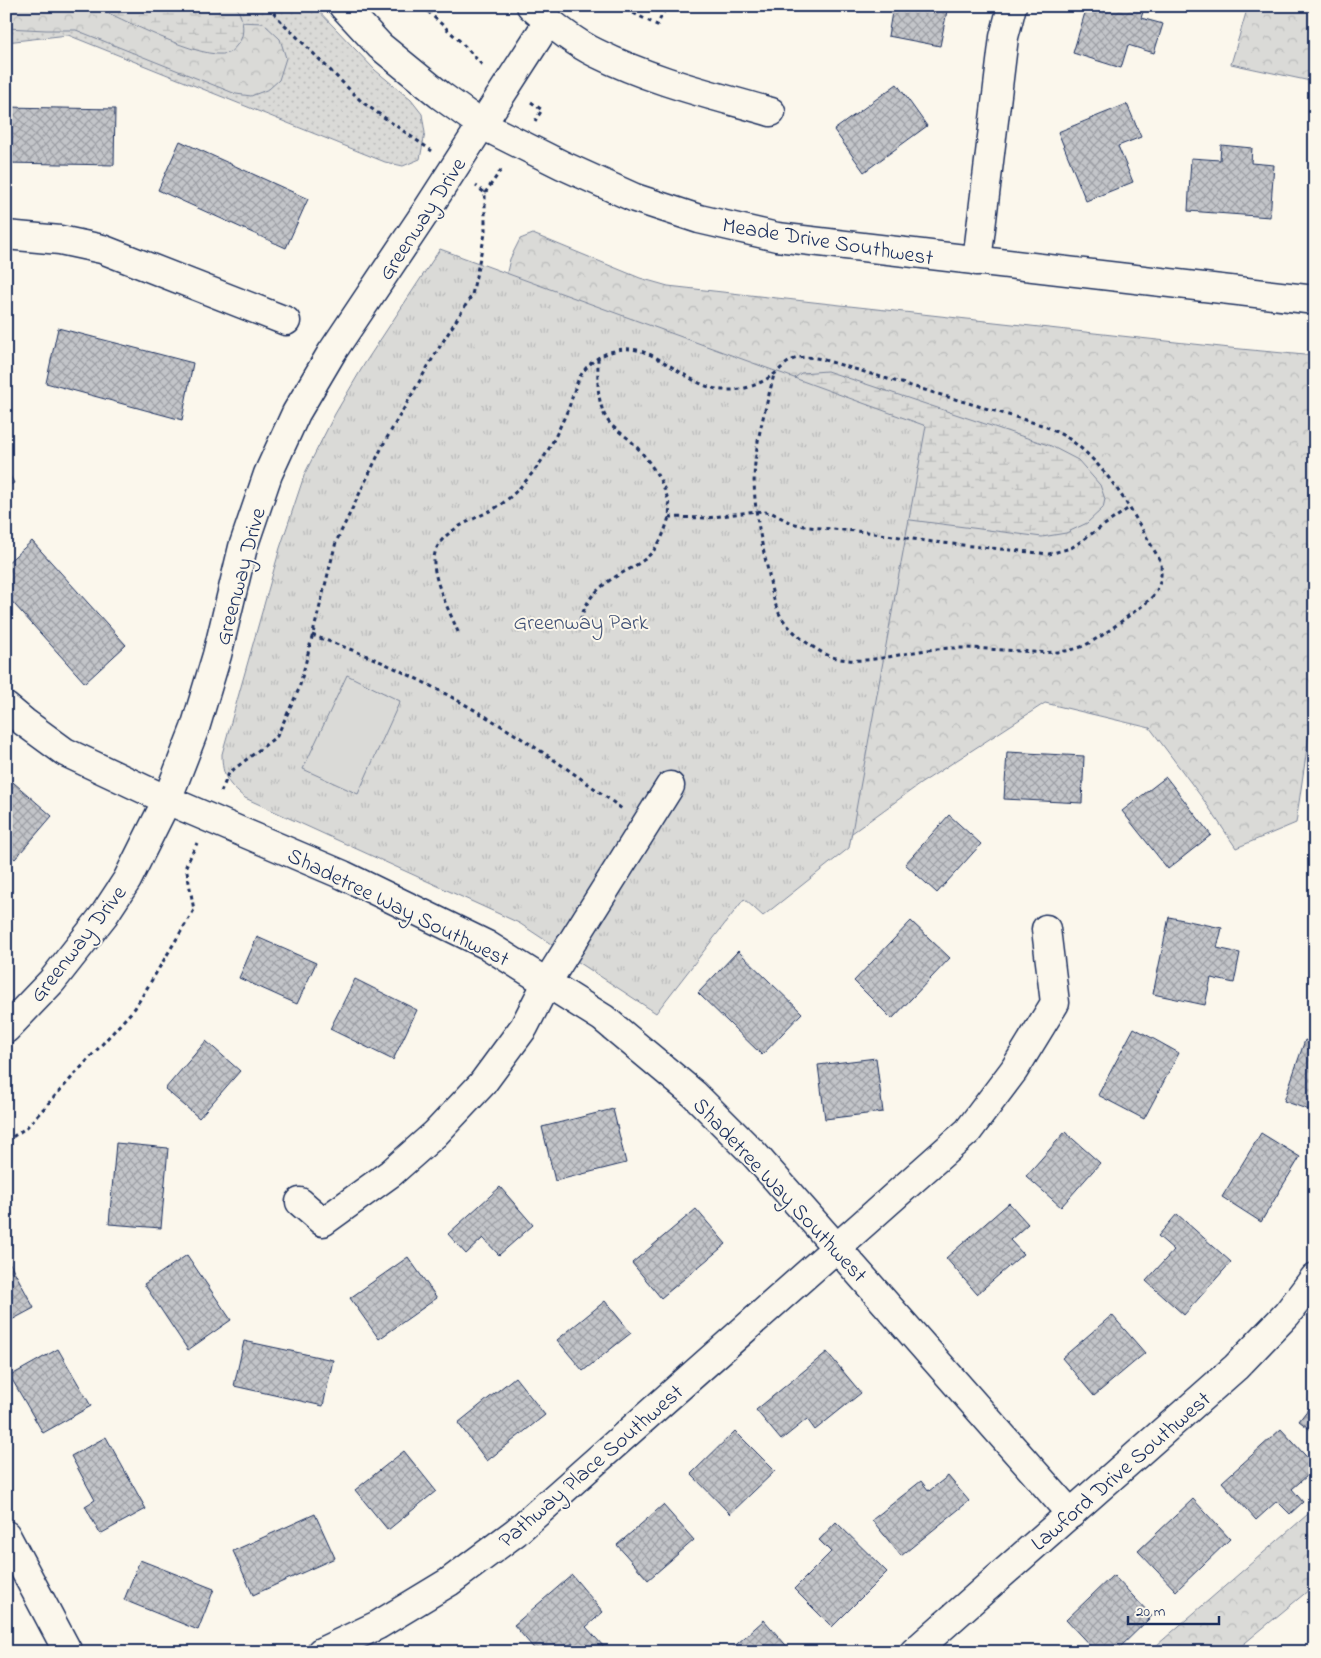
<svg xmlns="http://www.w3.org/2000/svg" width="1321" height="1658" viewBox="0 0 1321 1658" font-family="'Indie Flower',sans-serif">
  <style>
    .grass { fill: url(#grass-dots); stroke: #7a849a }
    .forest { fill: url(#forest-crowns); stroke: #7a849a }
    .wetland { fill: url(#wetland-marsh); stroke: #7a849a }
    .park { fill: url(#park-tufts); stroke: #7a849a }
    .garden { fill: #dadad7; stroke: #7a849a }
    .building { fill: url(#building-cross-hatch); stroke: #1b2f5e }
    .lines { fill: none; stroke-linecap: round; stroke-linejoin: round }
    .minor-casing { stroke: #1b2f5e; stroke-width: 31 }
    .path { stroke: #1b2f5e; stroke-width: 3; stroke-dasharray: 4 4; stroke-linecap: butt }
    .minor { stroke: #fbf7ec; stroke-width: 28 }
    .labels { text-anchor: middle; stroke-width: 4; stroke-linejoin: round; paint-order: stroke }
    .street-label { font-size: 22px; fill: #1b2f5e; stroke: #fbf7ec }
    .park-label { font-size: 22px; fill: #415176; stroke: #fbf7ec }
  </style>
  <defs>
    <pattern id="grass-dots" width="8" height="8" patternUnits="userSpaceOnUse" patternTransform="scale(1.25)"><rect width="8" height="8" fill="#dadad7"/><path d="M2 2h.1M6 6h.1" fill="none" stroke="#babbbb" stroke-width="1.8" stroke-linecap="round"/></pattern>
    <pattern id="forest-crowns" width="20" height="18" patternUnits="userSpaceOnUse" patternTransform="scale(1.25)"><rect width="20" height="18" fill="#dadad7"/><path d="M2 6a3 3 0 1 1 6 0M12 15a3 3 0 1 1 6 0" fill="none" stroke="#babbbb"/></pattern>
    <pattern id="wetland-marsh" width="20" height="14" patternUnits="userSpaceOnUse" patternTransform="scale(1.25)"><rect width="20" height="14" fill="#dadad7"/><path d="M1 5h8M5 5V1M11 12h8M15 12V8" fill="none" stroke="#babbbb"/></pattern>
    <pattern id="park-tufts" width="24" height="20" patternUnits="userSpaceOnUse" patternTransform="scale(1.25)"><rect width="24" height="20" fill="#dadad7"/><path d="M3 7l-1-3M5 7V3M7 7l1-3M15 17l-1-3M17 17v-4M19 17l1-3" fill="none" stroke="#babbbb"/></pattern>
    <pattern id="building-cross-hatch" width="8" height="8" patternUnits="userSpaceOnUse" patternTransform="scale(1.25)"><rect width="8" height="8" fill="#c3c5c9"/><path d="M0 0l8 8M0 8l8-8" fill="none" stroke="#9ea0a6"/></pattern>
  </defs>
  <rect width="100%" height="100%" fill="#fbf7ec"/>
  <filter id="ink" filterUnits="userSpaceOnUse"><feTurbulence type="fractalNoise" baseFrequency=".02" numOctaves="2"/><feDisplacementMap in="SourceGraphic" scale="10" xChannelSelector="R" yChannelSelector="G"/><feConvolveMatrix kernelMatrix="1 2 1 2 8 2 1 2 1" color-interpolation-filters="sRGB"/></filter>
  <g filter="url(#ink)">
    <polygon class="grass" points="6,6 314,6 375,70 411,100 422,114 425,133 420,159 403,166 385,162 68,35 6,42"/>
    <g class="forest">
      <polygon points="6,6 123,6 237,22 263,23 280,39 286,58 279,80 269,89 251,96 236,94 76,30 46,30 6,28"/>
      <polygon points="1248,6 1315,6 1315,82 1231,64"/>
      <polygon points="533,234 640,278 668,286 1230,348 1315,356 1315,694 1296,823 1236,848 1203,799 1150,728 1045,703 920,784 841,841 500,302 510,259 520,239"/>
      <polygon points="1315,1508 1315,1585 1234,1652 1149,1652"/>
    </g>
    <g class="wetland">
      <path d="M 93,6 L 236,6 C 242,16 245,29 241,39 C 238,44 233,51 228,53 C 203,62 119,17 93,6 Z"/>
      <polygon points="827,371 1051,446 1078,460 1100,485 1105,499 1103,508 1087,523 1066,533 1042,537 810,507 785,386 801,373"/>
    </g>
    <path class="park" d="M 440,249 L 926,426 L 849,848 L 763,916 L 744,899 L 656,1013 L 519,923 L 245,798 C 228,784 222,777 222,754 L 280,548 L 305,473 L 335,414 L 365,363 Z"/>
    <polygon class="garden" points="347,675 400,701 358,794 303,769"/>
    <g class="building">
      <polygon points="893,6 948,6 940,46 888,36"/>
      <polygon points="1087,6 1145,6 1141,18 1163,24 1154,53 1128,45 1121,68 1073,53"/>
      <polygon points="897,84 927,126 864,172 834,130"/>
      <polygon points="1127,104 1141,137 1118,146 1133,182 1086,201 1058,132"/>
      <polygon points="6,107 115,109 114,165 6,163"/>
      <polygon points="180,141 308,199 286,248 158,190"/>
      <polygon points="1221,145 1252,148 1251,163 1274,165 1270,217 1188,211 1191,158 1220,160"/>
      <polygon points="58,328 193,363 182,420 46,383"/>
      <polygon points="6,468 14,483 6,487"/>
      <polygon points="32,541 126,645 85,683 6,595 6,564"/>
      <polygon points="1007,752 1084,756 1082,803 1004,799"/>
      <polygon points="6,776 52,816 15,859 6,852"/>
      <polygon points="1166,777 1211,835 1168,869 1122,811"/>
      <polygon points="949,815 981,844 937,893 905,864"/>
      <polygon points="1169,917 1222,928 1217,948 1240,953 1234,983 1211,978 1205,1005 1153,994"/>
      <polygon points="911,921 950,958 892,1019 854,981"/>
      <polygon points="257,937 316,963 297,1004 239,978"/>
      <polygon points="738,951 802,1013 762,1055 698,993"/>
      <polygon points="1315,951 1315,983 1309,982"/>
      <polygon points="355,979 417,1010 393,1060 330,1029"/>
      <polygon points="1134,1028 1179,1053 1144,1119 1098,1095"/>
      <polygon points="1305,1040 1315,1044 1315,1112 1284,1101"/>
      <polygon points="206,1041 240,1071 199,1118 165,1089"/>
      <polygon points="876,1058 883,1112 825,1119 818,1065"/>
      <polygon points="613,1109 626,1163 555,1181 542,1127"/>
      <polygon points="1065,1132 1100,1163 1061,1207 1026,1176"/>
      <polygon points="1261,1133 1300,1157 1261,1222 1222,1197"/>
      <polygon points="116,1143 168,1148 161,1228 109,1224"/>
      <polygon points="500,1187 533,1225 499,1255 483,1238 466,1254 448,1234"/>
      <polygon points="1009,1203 1028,1224 1010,1240 1023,1254 977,1294 946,1258"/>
      <polygon points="696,1209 726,1244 661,1298 632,1263"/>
      <polygon points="1177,1214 1231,1262 1184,1315 1146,1281 1174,1250 1158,1236"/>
      <polygon points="187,1255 231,1320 188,1350 144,1284"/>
      <polygon points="6,1256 34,1308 6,1323"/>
      <polygon points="408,1257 437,1298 379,1339 350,1298"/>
      <polygon points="605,1301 631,1333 583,1371 557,1340"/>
      <polygon points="1112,1315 1145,1353 1094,1396 1062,1358"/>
      <polygon points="244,1341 333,1360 323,1406 234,1386"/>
      <polygon points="58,1349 91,1406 43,1433 10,1376"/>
      <polygon points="827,1352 861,1393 815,1430 807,1419 781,1440 756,1410"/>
      <polygon points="515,1377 545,1415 487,1461 458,1423"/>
      <polygon points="1315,1400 1315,1433 1299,1421"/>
      <polygon points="1281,1429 1315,1466 1315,1469 1292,1489 1303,1502 1290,1514 1277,1501 1256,1520 1222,1482"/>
      <polygon points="735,1431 775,1471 730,1514 691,1474"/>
      <polygon points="106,1437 146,1509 100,1534 85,1506 95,1500 71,1456"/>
      <polygon points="404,1451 436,1491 388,1530 355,1490"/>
      <polygon points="948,1476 969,1501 901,1556 872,1520 921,1481 929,1491"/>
      <polygon points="1193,1499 1230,1539 1176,1591 1138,1551"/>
      <polygon points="663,1505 694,1540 648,1580 617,1545"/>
      <polygon points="315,1514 335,1558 253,1595 233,1551"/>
      <polygon points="836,1522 887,1572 832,1627 794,1589 831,1552 819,1540"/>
      <polygon points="140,1560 214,1589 198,1630 124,1600"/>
      <polygon points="572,1575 603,1612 586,1627 604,1647 598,1652 579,1652 572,1643 562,1652 537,1652 514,1625"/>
      <polygon points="1113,1575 1152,1616 1115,1652 1096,1652 1066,1620"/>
      <polygon points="764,1620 792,1652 728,1652"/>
      <polygon points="471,1646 475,1652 464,1652"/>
    </g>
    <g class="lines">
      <defs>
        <g id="minor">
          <polyline points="343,6 380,46 440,95 482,125 562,165 635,198 699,219 777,237 1315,300"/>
          <path d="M 531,6 C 550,23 573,42 596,53 C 652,81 712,95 771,112"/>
          <polyline points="6,235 60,240 102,249 286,321"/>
          <polyline points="977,261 1004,37 1012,6"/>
          <polyline points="6,707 24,722 65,752 167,800 343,875 487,945 603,1018 694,1094 755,1155 1071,1514"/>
          <polyline points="6,1029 52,981 104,915 127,880 167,800 195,728 217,655 243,547 268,474 296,413 332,352 425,213 548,22"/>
          <polyline points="300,1202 323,1222 391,1173 435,1134 482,1084 524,1027 547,982 670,786"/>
          <polyline points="6,1535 68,1652"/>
          <polyline points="321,1652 378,1625 449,1582 516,1532 968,1131 1014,1070 1055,1003 1046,929"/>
          <polyline points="914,1652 1236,1367 1287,1314 1315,1277"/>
        </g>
      </defs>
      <use href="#minor" class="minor-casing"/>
      <g class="path">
        <polyline points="269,6 277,17 362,102 432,151"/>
        <polyline points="422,6 461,42 484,67"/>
        <polyline points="619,6 657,25 667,6"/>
        <polyline points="531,102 542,110 535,121"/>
        <polyline points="485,193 503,167"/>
        <polyline points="669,517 707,518 756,511 772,513 791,523 809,527 867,532 933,542 1049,554 1071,548 1129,508"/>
        <path d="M 580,620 C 584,609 588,599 597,591 C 618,569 646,569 661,539 C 664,533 667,524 669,517 C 673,492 648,458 631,441 C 622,433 612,428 606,418 C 596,399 598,378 598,358"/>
        <path d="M 458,632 C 450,611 427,571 436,550 C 445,526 484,517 503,503 C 516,493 527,480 537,467 C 549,452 561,425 569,407 C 573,396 576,381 583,372 C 590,362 602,354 614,351 C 652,338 685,388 724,390 C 745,391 761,384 777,372 C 781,368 786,363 792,360 C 800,356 812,357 821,359 L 1045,426 C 1054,431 1064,435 1072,441 C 1114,473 1135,518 1161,562 C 1163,592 1153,598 1131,614 C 1115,626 1099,639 1081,647 C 1062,654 1040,653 1021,651 C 993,650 965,646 937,649 C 904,651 869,666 836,658 C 818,654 789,631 780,615 C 774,604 771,588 769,575 C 760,536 750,495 756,455 C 759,428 768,401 774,374"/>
        <path d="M 312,635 C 338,645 365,654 390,666 C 472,704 550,754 622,809"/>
        <polyline points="221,792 229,773 277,736 299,689 336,542 384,443 434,356 472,295 485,234 485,193 476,186"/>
        <polyline points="6,1141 26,1128 135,1008 194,910 186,866 197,843"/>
      </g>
      <use href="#minor" class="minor"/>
    </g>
  </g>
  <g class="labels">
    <g class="street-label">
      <text transform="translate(421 218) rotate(-57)" y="8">Greenway Drive</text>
      <text transform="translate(828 240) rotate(9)" y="8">Meade Drive Southwest</text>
      <text transform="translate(239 576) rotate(-75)" y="8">Greenway Drive</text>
      <text transform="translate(399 906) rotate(26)" y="8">Shadetree Way Southwest</text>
      <text transform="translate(77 943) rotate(-52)" y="8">Greenway Drive</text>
      <text transform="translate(781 1189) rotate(47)" y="8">Shadetree Way Southwest</text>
      <text transform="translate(590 1465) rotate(-41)" y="8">Pathway Place Southwest</text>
      <text transform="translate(1120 1470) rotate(-41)" y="8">Lawford Drive Southwest</text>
    </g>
    <g class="park-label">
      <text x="581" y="629">Greenway Park</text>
    </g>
  </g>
  <rect width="1321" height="1658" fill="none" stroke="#fbf7ec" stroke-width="25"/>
  <rect x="12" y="12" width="1296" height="1633" fill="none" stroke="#1b2f5e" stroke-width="2" filter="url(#ink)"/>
  <path d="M1128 1616v8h91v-8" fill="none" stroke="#1b2f5e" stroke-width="2.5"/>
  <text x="1136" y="1616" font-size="15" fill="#1b2f5e" stroke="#fbf7ec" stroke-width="4" paint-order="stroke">20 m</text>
</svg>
